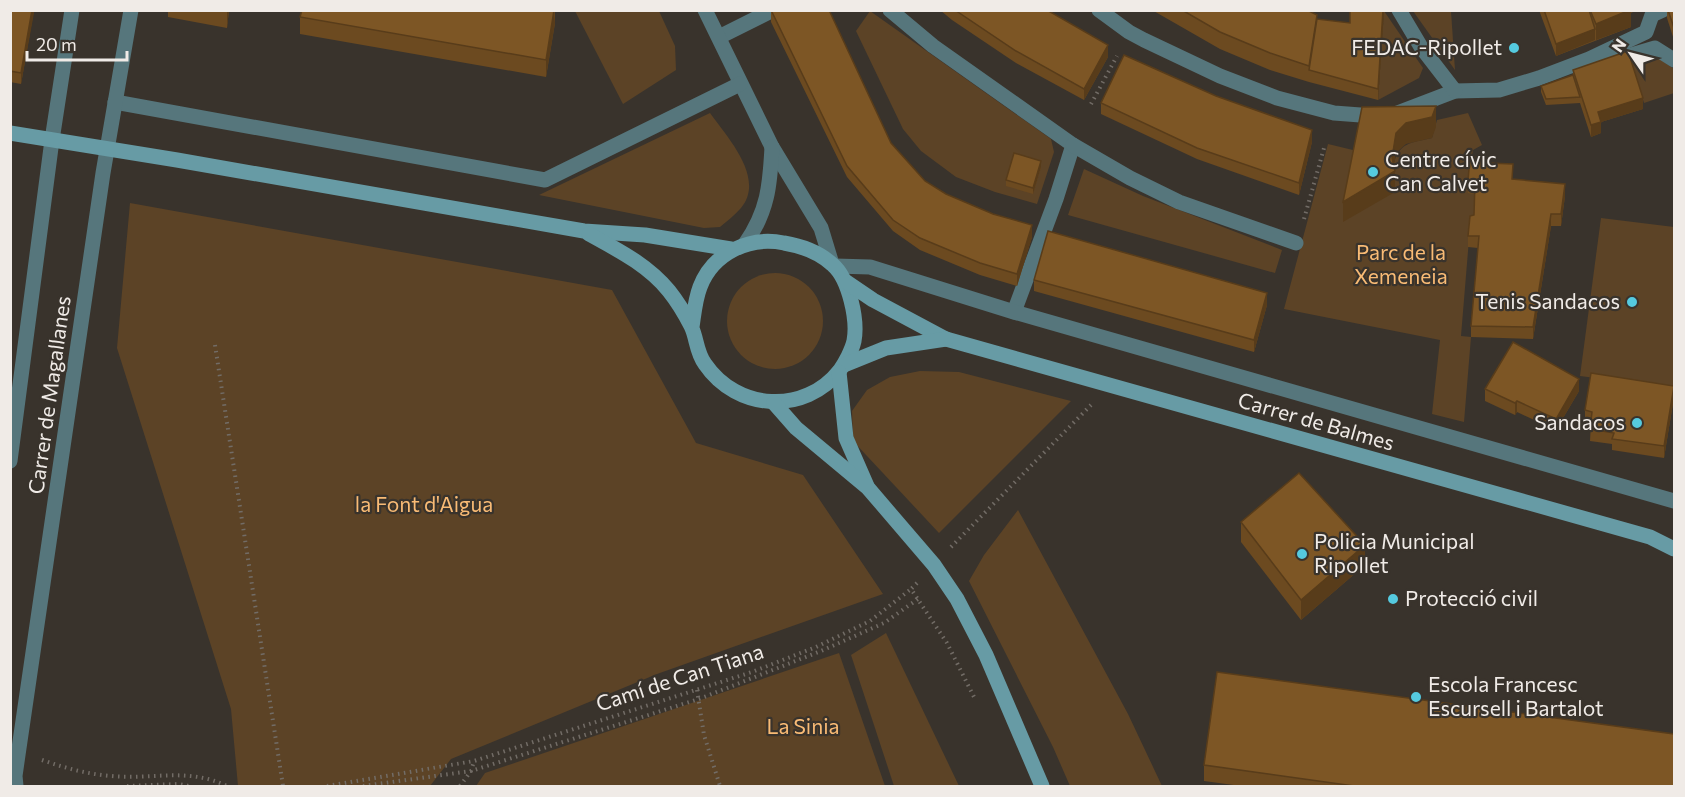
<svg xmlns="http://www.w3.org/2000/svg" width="1685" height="797" viewBox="0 0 1685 797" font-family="Commissioner,sans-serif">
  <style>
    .green { fill: #5c4326 }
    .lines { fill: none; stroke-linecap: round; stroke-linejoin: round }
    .path { stroke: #726c66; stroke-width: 4; stroke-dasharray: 1.5 4.5; stroke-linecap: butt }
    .lane { stroke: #56767c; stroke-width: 15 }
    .street { stroke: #56767c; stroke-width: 15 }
    .secondary { stroke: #679ba5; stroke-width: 15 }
    .wall { fill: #6c4a20 }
    .shaded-wall { fill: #583c1a }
    .building { fill: #7d5625; stroke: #583c1a; stroke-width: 1.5 }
    .poi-dot { fill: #55cadf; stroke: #39332c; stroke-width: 2 }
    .labels { text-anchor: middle; stroke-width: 4.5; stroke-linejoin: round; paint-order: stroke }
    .poi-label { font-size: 21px; fill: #f0ebe7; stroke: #39332c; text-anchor: start }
    .park-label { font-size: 21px; fill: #f9bb75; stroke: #39332c }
    .street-label { font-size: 21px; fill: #f0ebe7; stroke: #39332c }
  </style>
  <rect width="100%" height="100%" fill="#39332c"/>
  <g class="green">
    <polygon points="575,11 659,11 675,46 676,70 623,104"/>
    <polygon points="870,11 1051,139 1054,152 1037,204 995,192 956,177 921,151 903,129 856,31"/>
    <polygon points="1384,11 1423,68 1419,78 1378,100"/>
    <polygon points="1413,11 1451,11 1455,70"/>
    <polygon points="1654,55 1674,69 1674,93 1644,103 1639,86 1635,87 1628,63"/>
    <path d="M 710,113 C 727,137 766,178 741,208 C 735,215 727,221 720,227 L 704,228 L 539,195 Z"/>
    <path d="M 1468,113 L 1482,145 L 1473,150 L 1470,168 L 1475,194 L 1474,227 L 1470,227 L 1461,336 L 1471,337 L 1464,422 L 1432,414 L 1440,340 L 1284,309 L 1328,144 L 1357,151 L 1393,166 C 1399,142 1410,143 1432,138 L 1437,120 Z"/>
    <polygon points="1084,169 1143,196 1282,250 1275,273 1068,215"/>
    <polygon points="130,203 612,290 696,443 803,475 883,594 657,674 451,759 430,786 238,786 231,709 117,348"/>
    <polygon points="1601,218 1674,227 1674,388 1580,376"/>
    <circle cx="775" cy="321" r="48"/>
    <polygon points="920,371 959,372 1071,401 939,533 853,441 852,411 867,390 890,377"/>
    <polygon points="1018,510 1128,714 1162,786 1070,786 1053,747 969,581 984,555"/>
    <polygon points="886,633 959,786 894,786 851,655"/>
    <polygon points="839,653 885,786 476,786 485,773"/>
  </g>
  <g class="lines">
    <g class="path">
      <polyline points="1091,104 1117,56"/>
      <polyline points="1304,219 1324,148"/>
      <polyline points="215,345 283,786"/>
      <polyline points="951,547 1091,405"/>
      <polyline points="917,583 911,589 947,643 974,697"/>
      <polyline points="697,690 704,735 720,786"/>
      <path d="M 42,760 C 65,768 87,774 111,776 C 151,780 188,767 227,786"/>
      <polyline points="127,786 179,784 189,786"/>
      <polyline points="327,786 474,761 752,672 816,647 870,621 911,589"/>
      <polyline points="363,786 471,771 699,699 821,651 884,623 918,599"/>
      <polyline points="460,786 471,771 474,761"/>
    </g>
    <polyline class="lane" points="719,37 773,10"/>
    <g class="street">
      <polyline points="705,10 772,147 821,228 832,264"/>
      <polyline points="890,10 933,46 1073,145 1056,199 1014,312"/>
      <polyline points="1099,10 1129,32 1144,40 1220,76 1277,98 1334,113 1387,117 1455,91 1499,90 1539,78 1589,59 1646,32 1652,15 1663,10"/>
      <polyline points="1399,10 1421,47 1455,91"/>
      <polyline points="1611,61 1655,48 1674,60"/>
      <polyline points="115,102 545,180 740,84"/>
      <polyline points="1073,145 1130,178 1179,202 1296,243"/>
      <path d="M 745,244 C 768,211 770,185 772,147"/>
      <polyline points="835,266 870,267 1014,312 1674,501"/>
      <polyline points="10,461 52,140 72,10"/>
      <polyline points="16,786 15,776 18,755 103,173 131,10"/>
    </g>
    <g class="secondary">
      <polyline points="10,133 177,160 584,231 645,235 731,249"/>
      <path d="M 589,234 C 618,250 648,265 669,291 C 677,301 685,314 691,326 C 697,338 696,352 705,364 C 737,411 805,415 840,370 C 845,363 852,350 854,341 C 858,320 849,279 833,265 C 819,252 802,246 784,243 C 749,236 713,253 700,287 C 695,300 694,314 692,327"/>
      <polyline points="845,281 873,300 946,339 1650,537 1674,549"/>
      <polyline points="844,365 886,348 946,339"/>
      <polyline points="839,372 846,438 867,486"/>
      <polyline points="774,403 796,428 868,488 934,565 957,599 986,655 1042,786"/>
    </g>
  </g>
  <g class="wall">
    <polygon points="10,10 34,10 21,84 10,82"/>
    <polygon points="168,10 229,10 227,28 168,17"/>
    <polygon points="555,10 555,23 546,77 300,34 300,17"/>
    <polygon points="771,10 925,181 946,194 1032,237 1017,286 980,275 920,250 893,231 847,177 771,22"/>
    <polygon points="940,10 1047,10 1108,57 1084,100 1016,63 952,20"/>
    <polygon points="1152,10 1307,10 1317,19 1350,23 1384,10 1378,100 1309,82 1270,70 1220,49"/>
    <polygon points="1539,10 1636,10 1631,13 1631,27 1556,56"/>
    <polygon points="1667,10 1674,10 1674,40 1667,18"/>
    <polygon points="1573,70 1643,109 1601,122 1601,133 1591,137 1580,103 1546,105 1541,92 1541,86 1573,75"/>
    <polygon points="1101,103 1312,142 1299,195 1197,159 1101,114"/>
    <polygon points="1489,163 1513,179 1565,196 1561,226 1551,226 1533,339 1471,337 1471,326 1478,248 1468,247 1468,236 1474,215 1474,194 1468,193 1468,181"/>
    <polygon points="1041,167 1033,194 1006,186 1006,180"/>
    <polygon points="1034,280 1267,305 1254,352 1034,291"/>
    <polygon points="1485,389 1579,391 1556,430 1517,412 1515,415 1485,401"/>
    <polygon points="1674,397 1664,458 1612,450 1612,444 1590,441 1591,423 1585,422 1585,410"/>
    <polygon points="1241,522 1365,565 1301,620 1241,542"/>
    <polygon points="1204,765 1674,786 1241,786 1204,781"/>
  </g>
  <g class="shaded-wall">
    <polygon points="32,10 34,10 34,13 21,84 21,73"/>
    <polygon points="227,10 229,10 227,28"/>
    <polygon points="554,10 555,23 546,77 546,60"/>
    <polygon points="1383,10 1384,10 1378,100 1378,89"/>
    <polygon points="1626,10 1636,10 1631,13 1631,27 1596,40 1596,24"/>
    <polygon points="1595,29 1595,40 1556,56 1556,44"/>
    <polygon points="1108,45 1108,57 1084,100 1084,89"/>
    <polygon points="1643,98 1643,109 1601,122 1601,133 1591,137 1591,125 1598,112"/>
    <polygon points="1436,106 1436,127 1432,138 1406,144 1396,153 1393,173 1395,171 1395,192 1343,222 1343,202 1392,158 1396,133 1406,123"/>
    <polygon points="1312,130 1312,142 1299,195 1299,183"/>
    <polygon points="1041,161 1041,167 1033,194 1033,188"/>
    <polygon points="1565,184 1565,196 1561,226 1561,214"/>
    <polygon points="1551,214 1551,226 1533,339 1533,327"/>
    <polygon points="1032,225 1032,237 1017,286 1017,274"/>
    <polygon points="1267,293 1267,305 1254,352 1254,340"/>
    <polygon points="1579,379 1579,391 1556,430 1556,419"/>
    <polygon points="1674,386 1674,397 1664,458 1664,446"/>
    <polygon points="1517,401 1517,412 1515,415 1515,403"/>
    <polygon points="1365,545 1365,565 1301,620 1301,600"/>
  </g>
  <g class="building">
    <polygon points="10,10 32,10 21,73 10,71"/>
    <polygon points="302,10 554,10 546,60 300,17"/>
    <polygon points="771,10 829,10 891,143 925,181 946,194 993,214 1032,225 1017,274 980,263 920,238 893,220 847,166"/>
    <polygon points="955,10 1047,10 1108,45 1084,89 1016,51"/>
    <polygon points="1182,10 1307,10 1317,15 1309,66 1270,53 1220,32"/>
    <polygon points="1350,10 1383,10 1378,89 1309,70 1317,19 1350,23"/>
    <polygon points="1544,10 1589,10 1595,29 1556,44"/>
    <polygon points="1590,10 1630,10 1596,24"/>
    <polygon points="1668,10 1674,10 1674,28"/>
    <polygon points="1628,51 1643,98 1598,112 1601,122 1591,125 1573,70"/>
    <polygon points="1124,55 1216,96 1312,130 1299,183 1197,148 1101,103"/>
    <polygon points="1573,75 1580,97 1546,99 1541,86"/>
    <polygon points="1436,106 1432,117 1406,123 1396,133 1392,158 1395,171 1343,202 1362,107"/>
    <polygon points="1014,153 1041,161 1033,188 1006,180"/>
    <polygon points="1470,157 1489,158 1488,163 1513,164 1512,179 1565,184 1561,214 1551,214 1533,327 1471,326 1479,236 1468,236 1470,216 1474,215 1475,182 1468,181"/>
    <polygon points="1048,231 1267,293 1254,340 1034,280"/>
    <polygon points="1513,342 1579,379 1556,419 1517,401 1515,403 1485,389"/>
    <polygon points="1591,373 1674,386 1664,446 1612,439 1614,433 1590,429 1592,412 1585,410"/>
    <polygon points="1299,473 1365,545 1301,600 1241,522"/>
    <polygon points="1217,672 1674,734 1674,786 1354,786 1204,765"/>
  </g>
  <g class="poi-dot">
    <circle cx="1514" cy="48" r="6"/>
    <circle cx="1373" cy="172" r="6"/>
    <circle cx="1632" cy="302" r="6"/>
    <circle cx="1637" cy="423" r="6"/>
    <circle cx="1302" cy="554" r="6"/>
    <circle cx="1393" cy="599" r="6"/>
    <circle cx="1416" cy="697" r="6"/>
  </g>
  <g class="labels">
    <g class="poi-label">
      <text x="1502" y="55" text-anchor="end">FEDAC-Ripollet</text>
      <text x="1385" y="167">Centre cívic<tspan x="1385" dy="24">Can Calvet</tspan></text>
      <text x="1620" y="309" text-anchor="end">Tenis Sandacos</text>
      <text x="1625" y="430" text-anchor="end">Sandacos</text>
      <text x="1314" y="549">Policia Municipal<tspan x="1314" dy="24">Ripollet</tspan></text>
      <text x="1405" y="606">Protecció civil</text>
      <text x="1428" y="692">Escola Francesc<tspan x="1428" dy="24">Escursell i Bartalot</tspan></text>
    </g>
    <g class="park-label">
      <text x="1401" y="260">Parc de la<tspan x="1401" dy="24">Xemeneia</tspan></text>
      <text x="424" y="512">la Font d'Aigua</text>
      <text x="803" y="734">La Sinia</text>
    </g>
    <g class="street-label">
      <text transform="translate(50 395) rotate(-82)" y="7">Carrer de Magallanes</text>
      <text transform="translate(1316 422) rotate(16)" y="7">Carrer de Balmes</text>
      <text transform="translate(680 678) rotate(-18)" y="7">Camí de Can Tiana</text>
    </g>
  </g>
  <rect width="1685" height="797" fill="none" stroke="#f0ebe7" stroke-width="24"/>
  <g transform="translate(1631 54) rotate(305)" stroke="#39332c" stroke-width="4.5" paint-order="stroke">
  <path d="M0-4.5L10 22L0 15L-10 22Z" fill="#f0ebe7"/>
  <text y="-9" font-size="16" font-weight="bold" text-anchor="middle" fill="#f0ebe7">N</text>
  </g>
  <path d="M27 51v9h100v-9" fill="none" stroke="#f0ebe7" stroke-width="3"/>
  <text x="36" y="51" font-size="18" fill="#f0ebe7" stroke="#39332c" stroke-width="4.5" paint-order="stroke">20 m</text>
</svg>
